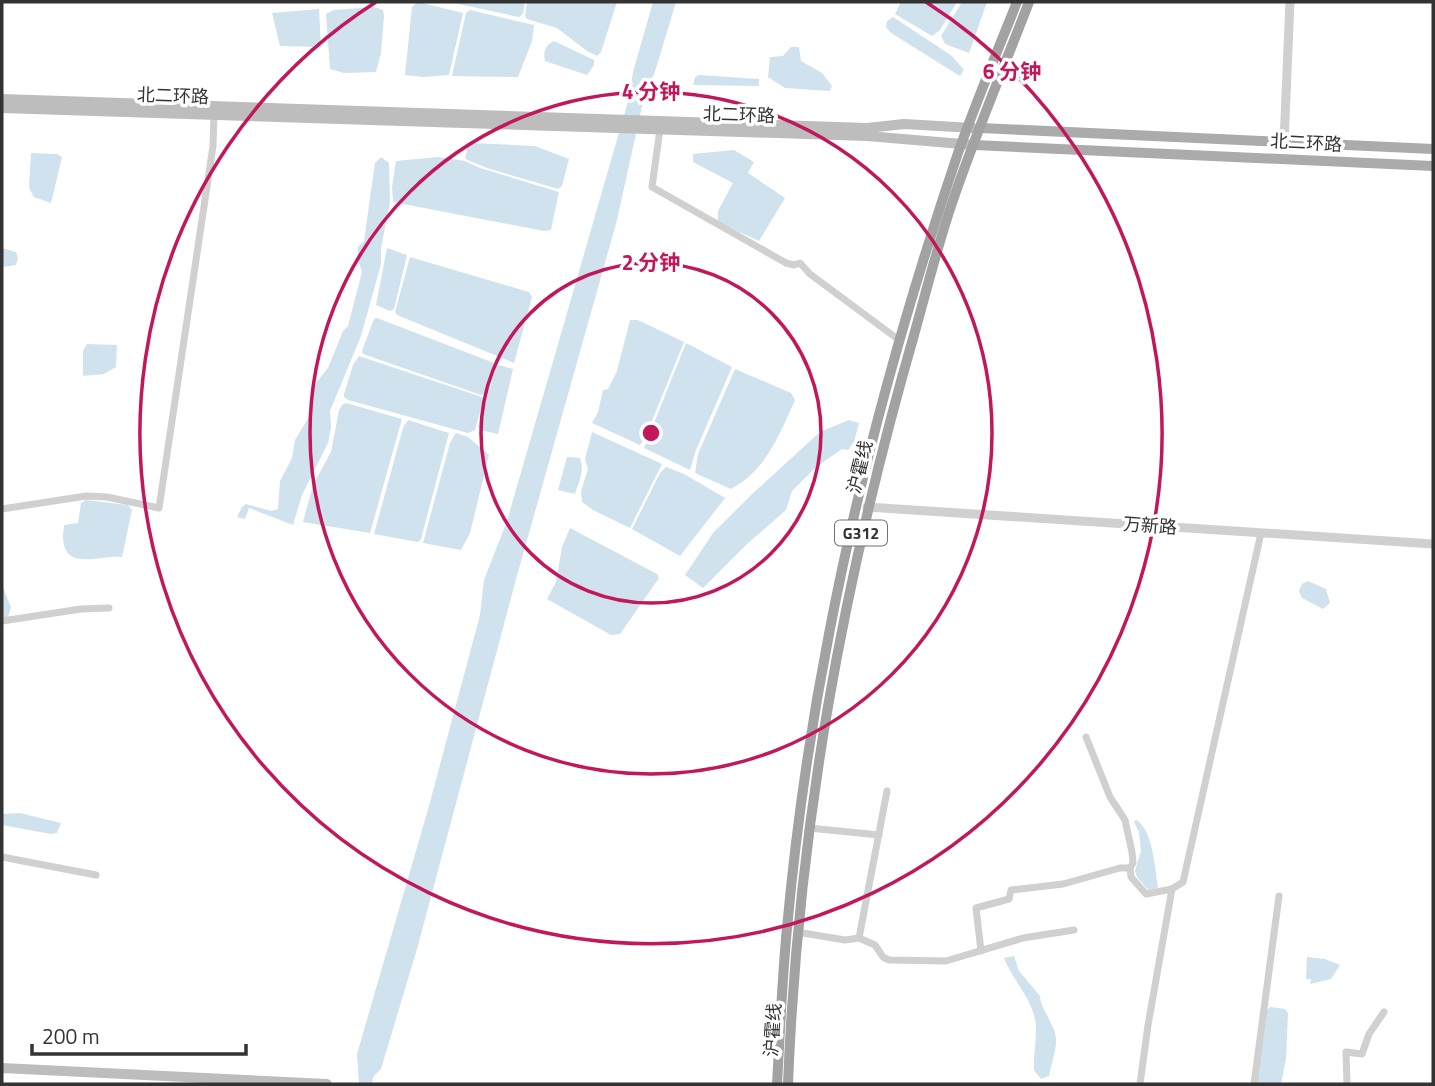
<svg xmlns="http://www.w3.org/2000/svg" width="1435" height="1086" viewBox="0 0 1435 1086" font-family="'Titillium Web','Noto Sans SC',sans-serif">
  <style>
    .water { fill: #cfe2ee }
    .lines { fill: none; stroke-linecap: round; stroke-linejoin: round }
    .minor { stroke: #d0d0d0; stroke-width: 7 }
    .tertiary { stroke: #d0d0d0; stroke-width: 9 }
    .secondary { stroke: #bdbdbd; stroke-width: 10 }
    .primary { stroke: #ababab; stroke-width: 10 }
    .trunk { stroke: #a2a2a2; stroke-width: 10 }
    .ring { fill: none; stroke: #c2185b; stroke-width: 3.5 }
    .labels { text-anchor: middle; stroke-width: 7; stroke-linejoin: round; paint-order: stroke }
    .shield { fill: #fff; stroke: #707070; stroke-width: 2 }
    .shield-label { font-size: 16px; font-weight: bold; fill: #333 }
    .street-label { font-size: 18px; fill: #333; stroke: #fff }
    .centre { fill: #c2185b; stroke: #fff; stroke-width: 3.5 }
    .ring-label { font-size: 21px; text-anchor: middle; font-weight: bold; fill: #c2185b; stroke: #fff; stroke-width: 7; stroke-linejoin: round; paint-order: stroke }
  </style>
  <rect width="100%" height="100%" fill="#fff"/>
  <g class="water">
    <polygon points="418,2 463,13 449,75 423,77 405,75 412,7"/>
    <polygon points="449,2 448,2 525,2 523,14 519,17"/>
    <polygon points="527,2 617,2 601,52 597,56 587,51 557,28 527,19 525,16"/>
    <polygon points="653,2 676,2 654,75 646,88 617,220 515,583 417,949 381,1069 373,1077 372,1084 359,1084 357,1054 429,806 480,615 484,580 507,521 629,98 633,72"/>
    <polygon points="901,2 957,2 940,30 932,36 895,14"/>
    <polygon points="962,2 987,2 969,53 945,44 941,36"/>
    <polygon points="374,7 383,10 384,16 381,53 376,72 344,73 330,69 326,14 334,10"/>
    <polygon points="319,9 321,47 280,46 272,13"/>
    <polygon points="470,10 534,25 532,41 518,77 452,76 466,13"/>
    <polygon points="893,17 952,56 964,70 960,76 891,33 886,27 887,21"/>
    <path d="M 554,41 L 594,60 L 594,65 L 587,75 L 545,61 C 543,51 545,46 554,41 Z"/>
    <polygon points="791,47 799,47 801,61 822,73 832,86 830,91 785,88 768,77 770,57 783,56"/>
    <polygon points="699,75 759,79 759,86 693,85 695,77"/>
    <polygon points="471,143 535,146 569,159 562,186 558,189 487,168 465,159 468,146"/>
    <polygon points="734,150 754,162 748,173 785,198 759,241 718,222 718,211 733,183 693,162 693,154"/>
    <polygon points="31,153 57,154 62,157 51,203 34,197 29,188"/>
    <polygon points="381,157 389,163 390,202 381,248 381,264 361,336 330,411 331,428 328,443 302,495 293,525 249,508 245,519 237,517 242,507 246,504 271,511 278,509 280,481 292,458 295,440 309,417 315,384 328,368 343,331 348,326 362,272 358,260 358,247 364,241 375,163"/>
    <polygon points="438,157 465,161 480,168 559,192 551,230 544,231 393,202 392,187 396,161"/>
    <polygon points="2,248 16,252 18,258 16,265 2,267"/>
    <polygon points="387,248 407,255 394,309 390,311 376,305"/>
    <polygon points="410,257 529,292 532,297 514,363 397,315 395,312"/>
    <polygon points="377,318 494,363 485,393 481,395 363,354 362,351 374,319"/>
    <polygon points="630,320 638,320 684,342 645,438 640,445 592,423 598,412 603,390 608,389 617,371"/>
    <polygon points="686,343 732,367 696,450 690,470 644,448"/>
    <polygon points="87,344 117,345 116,367 104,374 83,376 83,351"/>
    <polygon points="359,356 482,397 482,405 475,430 468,433 348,400 344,397 344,394 353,365"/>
    <polygon points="499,365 513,369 498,434 480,430 478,426 496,367"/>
    <path d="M 735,369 L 791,393 L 795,400 C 780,433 766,471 731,489 L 695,473 L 698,454 Z"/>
    <polygon points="346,403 402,419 370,533 303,522 313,485 331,452 339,410 342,405"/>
    <polygon points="408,420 449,433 421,539 418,542 374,534 403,428"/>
    <polygon points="849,420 859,423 854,442 848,450 842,449 816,467 792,491 786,510 746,545 703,588 685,575 713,533 751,495 820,432"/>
    <polygon points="592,432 662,464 630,528 593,510 582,502 581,491 588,469 585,459"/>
    <polygon points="456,433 468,437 489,455 470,533 461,550 423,543 450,443"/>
    <path d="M 567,457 L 580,458 C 585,471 579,481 575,494 L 558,490 Z"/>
    <polygon points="666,467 684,474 725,498 680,556 632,529 660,473"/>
    <path d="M 86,500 L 128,505 L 132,510 L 122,557 C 102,554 63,573 63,536 C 63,532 64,529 64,525 L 78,523 L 81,503 Z"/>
    <polygon points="570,528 657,574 659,578 620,634 611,635 547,599 556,582 562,547"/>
    <polygon points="1308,581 1326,589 1330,603 1323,609 1302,598 1299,591 1302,584"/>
    <polygon points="2,585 11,607 8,617 2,617"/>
    <polygon points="20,813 61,823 57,833 51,834 2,825 2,814"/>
    <path d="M 1136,820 C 1153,829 1155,870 1158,888 L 1148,890 L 1137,877 L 1135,871 L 1141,851 L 1139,832 L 1134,822 Z"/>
    <path d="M 1014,956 L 1019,971 L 1040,996 C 1040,1008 1054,1023 1056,1038 C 1057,1049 1051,1065 1049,1076 L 1041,1079 L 1034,1070 C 1033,1054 1038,1033 1035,1019 C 1030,996 1012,979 1004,958 Z"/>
    <polygon points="1307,957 1325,959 1340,965 1331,979 1310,984 1311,979 1306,979"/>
    <polygon points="1270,1007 1285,1009 1288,1013 1286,1059 1281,1084 1257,1084 1267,1010"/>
  </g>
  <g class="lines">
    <g class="minor">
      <polyline points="660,129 652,187 786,263 794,265 800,263 810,274 899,340"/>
      <polyline points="2,509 86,496 107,497 159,508 213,146 214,114"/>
      <polyline points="2,621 81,609 109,608"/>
      <polyline points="1086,737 1110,797 1125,820 1132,852 1133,863 1130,868"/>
      <polyline points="809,828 879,835"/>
      <polyline points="2,857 96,875"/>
      <polyline points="797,932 845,940 859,938 887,791"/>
      <polyline points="859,938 875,945 883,957 889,960 946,961 1023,938 1074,930"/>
      <polyline points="981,951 976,908 1009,899 1011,890 1063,884 1120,868 1130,868 1131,877 1146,894 1172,889"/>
      <polyline points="1140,1084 1148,1025 1172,889 1183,882 1261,533"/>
      <polyline points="1254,1084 1279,896"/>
      <polyline points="1347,1084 1346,1052 1362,1054 1369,1034 1384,1012"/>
    </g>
    <g class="tertiary">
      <polyline points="1284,142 1290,2"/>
      <polyline points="867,507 1433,544"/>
    </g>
    <g class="secondary">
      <polyline points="2,99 867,128 904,124 973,128"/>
      <polyline points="2,108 867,136 974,145"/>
      <polyline points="2,1068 327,1084"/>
    </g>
    <g class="primary">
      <polyline points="981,128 1433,149"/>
      <polyline points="974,145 1433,166"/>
    </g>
    <g class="trunk">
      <path d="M 777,1084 C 780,1032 782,980 787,928 C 796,830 810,731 829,634 C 860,471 905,310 958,153 C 976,102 997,52 1017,2"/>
      <path d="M 788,1084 C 798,827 843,582 914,335 C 926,292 937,248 951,206 C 974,137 1003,70 1029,2"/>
    </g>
  </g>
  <g class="ring">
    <circle cx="651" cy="433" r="170"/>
    <circle cx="651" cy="433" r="341"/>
    <path d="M926 2A511 511 0 1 1 376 2"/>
  </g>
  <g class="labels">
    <rect class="shield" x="835" y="520.5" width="52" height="25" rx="5"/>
    <g class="shield-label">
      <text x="861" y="539">G312</text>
    </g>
    <g class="street-label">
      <text transform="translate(173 96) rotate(2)" y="6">北二环路</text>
      <text transform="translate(739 115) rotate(2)" y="6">北二环路</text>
      <text transform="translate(1306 143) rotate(3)" y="6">北二环路</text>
      <text transform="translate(860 467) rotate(-76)" y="6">沪霍线</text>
      <text transform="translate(1150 526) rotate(4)" y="6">万新路</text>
      <text transform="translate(773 1030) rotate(-86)" y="6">沪霍线</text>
    </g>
  </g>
  <circle cx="651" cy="433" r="10" class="centre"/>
  <g class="ring-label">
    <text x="1012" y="79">6 分钟</text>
    <text x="651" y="99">4 分钟</text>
    <text x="651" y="270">2 分钟</text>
  </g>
  <rect width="1435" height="1086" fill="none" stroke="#333333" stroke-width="7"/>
  <path d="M32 1044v10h214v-10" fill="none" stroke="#333333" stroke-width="3.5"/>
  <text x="42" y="1044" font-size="21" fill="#333333" stroke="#ffffff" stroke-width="5" paint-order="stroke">200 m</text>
</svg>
